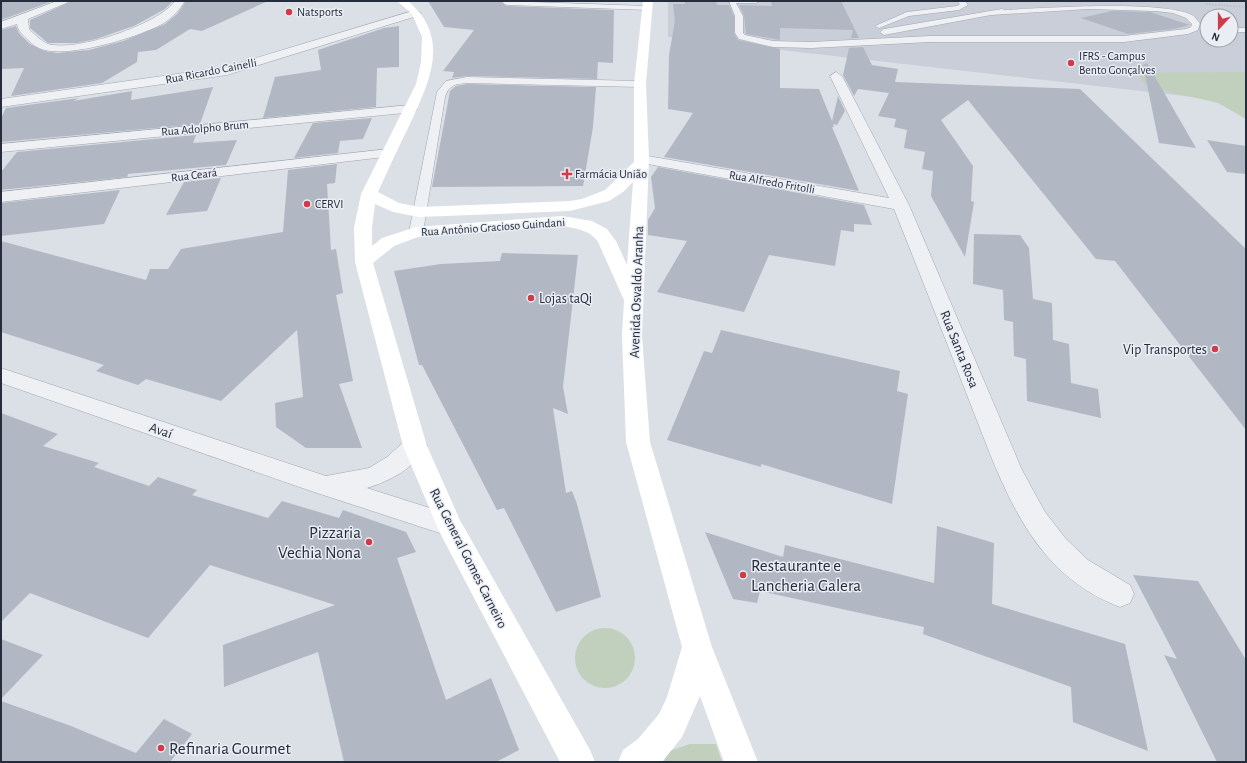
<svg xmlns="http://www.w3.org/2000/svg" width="1247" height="763" viewBox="0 0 1247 763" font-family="'Alegreya Sans',sans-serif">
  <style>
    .built { fill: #c9ced8; fill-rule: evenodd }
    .green { fill: #c0d0bc }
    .building { fill: #b2b8c3 }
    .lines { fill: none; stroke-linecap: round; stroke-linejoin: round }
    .service-casing { stroke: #a1a6b0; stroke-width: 1 }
    .minor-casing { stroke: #a1a6b0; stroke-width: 1 }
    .tertiary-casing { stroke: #a1a6b0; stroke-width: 1 }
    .path { stroke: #babdc4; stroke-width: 1.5; stroke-dasharray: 1.5 1.5; stroke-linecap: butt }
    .service { fill: #eef0f4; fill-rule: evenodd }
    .minor { fill: #eef0f4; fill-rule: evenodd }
    .tertiary { fill: #eef0f4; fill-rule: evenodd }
    .secondary { fill: #fff; fill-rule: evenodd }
    .poi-dot { fill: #d13a49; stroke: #eaeef4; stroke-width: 1.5 }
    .labels { text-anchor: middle; stroke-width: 3; stroke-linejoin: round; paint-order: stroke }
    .far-poi-label { font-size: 12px; fill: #252c3c; stroke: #eaeef4; text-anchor: start }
    .far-street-label { font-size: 12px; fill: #252c3c; stroke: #eaeef4 }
    .street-label { font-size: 14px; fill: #252c3c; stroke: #eaeef4 }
    .poi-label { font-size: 14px; fill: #252c3c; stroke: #eaeef4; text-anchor: start }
    .near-poi-label { font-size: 17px; fill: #252c3c; stroke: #eaeef4; text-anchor: start }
  </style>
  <rect width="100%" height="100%" fill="#dbdfe6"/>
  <path class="built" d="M 668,1 L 1246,1 L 1246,103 L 668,37 ZM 1207,16 L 1231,16 L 1231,40 L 1207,40 Z"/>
  <g class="green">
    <polygon points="1246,72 1246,119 1218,103 1148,87 1136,73"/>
    <circle cx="605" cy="658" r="30"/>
    <polygon points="690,744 716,744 722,762 664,762 667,752"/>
  </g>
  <g class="building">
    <polygon points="1,1 53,1 1,20"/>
    <polygon points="72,1 173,1 165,9 134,26 96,39 77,43 48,43 30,28 30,20"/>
    <polygon points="186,1 268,1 202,31 190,29 156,50 138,52 137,62 102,83 11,96 24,68 1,69 1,30 16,26 19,33 30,44 45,51 57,53 89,50 123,41 165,24 177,14"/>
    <polygon points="428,1 502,1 502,3 507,6 614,10 613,63 598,62 597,79 467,76 452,78 454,72 443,71 474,30 444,27"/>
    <polygon points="685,1 716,1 717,5 729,5 734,16 734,33 738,40 780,49 780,88 819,89 832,121 838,96 845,111 837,125 833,124 834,127 832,127 859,191 664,157 693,113 668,109 669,55 675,21 673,4 685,4"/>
    <polygon points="771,1 841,1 859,38 851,38 853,30 780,28 780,40 746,34 744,16 739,5 772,6"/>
    <polygon points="1112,11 1150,12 1190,25 1173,29 1128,34 1081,18"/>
    <polygon points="399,26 399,67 377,68 376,107 263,118 275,77 321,70 318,50 384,28"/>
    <polygon points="863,47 872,65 898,69 895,82 1080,89 1246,249 1246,430 1115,261 1096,259 968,100 941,120 973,166 971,201 974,202 965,257 931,196 933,171 922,169 925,152 904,148 907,130 894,127 896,119 878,116 889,93 858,89 854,96 843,75 849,48"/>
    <polygon points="1147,63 1196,148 1159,143 1143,65"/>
    <polygon points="467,84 596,87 593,127 583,186 432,187 450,91 456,86"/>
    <polygon points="213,87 200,124 1,142 1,118 6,108 79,98 73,101 132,91 131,100"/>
    <polygon points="372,118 363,139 340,141 338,153 294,158 313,123"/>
    <polygon points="196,135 193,143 237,140 226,165 128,174 127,177 1,190 1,172 17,152"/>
    <polygon points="1207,140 1246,146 1246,174 1227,172"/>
    <polygon points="337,164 335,183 327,184 331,250 336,249 343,293 336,295 353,381 339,384 362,448 306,448 276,427 275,403 303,397 297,330 221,401 146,379 138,385 96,371 104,365 1,332 1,241 146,280 150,269 168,269 181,249 283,232 288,170"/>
    <polygon points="658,167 864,205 872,225 854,224 854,232 841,230 835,266 769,255 744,312 657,292 687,241 648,235 648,220 655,208 651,177"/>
    <polygon points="221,178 207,211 166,215 184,182"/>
    <polygon points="120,190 104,224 1,236 1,203"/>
    <polygon points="974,234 1020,235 1029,248 1033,299 1052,303 1053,340 1069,344 1071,383 1098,389 1101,418 1027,401 1026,359 1014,356 1013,322 1004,320 1003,290 973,284"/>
    <polygon points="502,253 578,255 563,387 568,414 553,408 566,493 572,491 577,504 601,597 556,612 504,508 497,510 422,365 419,365 394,271 441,264 500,261"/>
    <polygon points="721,330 900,371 897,391 908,394 892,504 761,464 761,467 667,440 704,351 712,353"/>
    <polygon points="1,413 58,434 43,446 99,463 94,467 149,486 158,477 197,490 192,495 268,518 282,501 339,518 343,510 406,532 416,552 397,558 446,700 491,678 519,750 496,762 344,762 318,652 224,687 223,645 335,605 210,565 148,638 30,593 1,622"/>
    <polygon points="937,526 994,543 992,604 1125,644 1148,751 1073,722 1071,687 923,634 924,627 760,591 757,603 733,599 705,532 783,557 785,545 934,583"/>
    <polygon points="1133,575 1198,581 1246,660 1246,762 1217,762 1164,655 1177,659"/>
    <polygon points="1,639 43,655 1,699"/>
    <polygon points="1,701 71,726 136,753 164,719 192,734 170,762 1,762"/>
  </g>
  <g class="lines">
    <defs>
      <g id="service">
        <polygon points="504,1 648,6 652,8 648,10 507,5 503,3"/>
        <path d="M 729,1 L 760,1 L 756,3 L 736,3 L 743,16 L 743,33 L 745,35 L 773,41 L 811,42 L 930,36 L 1124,36 L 1186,29 L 1191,27 L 1192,24 L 1186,18 L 1173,13 L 1155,11 L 1088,9 L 991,15 L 884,35 L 880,32 L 884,29 L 1002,9 L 1005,10 C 1045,8 1161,0 1192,15 C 1195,17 1198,21 1200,24 L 1198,30 L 1188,34 L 1124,42 L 930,42 L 811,48 L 773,47 L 739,39 L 735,33 L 735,16 Z"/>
        <polygon points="957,1 965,1 968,5 959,10 909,16 879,28 875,26 907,12 957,6 960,4"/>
        <rect x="1231" y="28" width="15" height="4"/>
        <path d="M 467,77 L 640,81 L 645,84 L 640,87 L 467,83 C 455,84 449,85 445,97 L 423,232 L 421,235 L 411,235 L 409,232 L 437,92 L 446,81 Z"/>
      </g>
      <g id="minor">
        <path d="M 57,1 L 71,1 L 28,19 L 29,29 C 34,34 41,41 48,44 C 76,52 158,25 175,1 L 185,1 C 179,10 173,17 164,23 C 139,37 73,57 45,50 C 37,48 32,44 27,39 C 22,34 18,30 17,24 L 1,29 L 1,22 Z"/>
        <polygon points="416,10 421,13 420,15 227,75 1,107 1,99 226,67"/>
        <path d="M 836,72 L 842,76 L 909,205 L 1022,470 L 1045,512 L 1066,539 L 1088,560 L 1130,585 L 1134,594 L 1130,603 L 1120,607 C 1093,597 1065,578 1046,555 C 1008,510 989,450 967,395 C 943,333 919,271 894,209 L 642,163 L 637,162 L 635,159 L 637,156 L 642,155 L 889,198 L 830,76 Z"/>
        <polygon points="410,105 415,106 417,109 415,112 1,152 1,144"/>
        <polygon points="388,149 393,150 395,153 393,156 1,202 1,192"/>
      </g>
      <path id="tertiary" d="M 1,368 L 326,476 L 369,468 L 387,457 L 406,440 L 415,437 L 424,440 L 427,446 C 415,468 390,481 367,488 L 458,517 L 462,525 L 458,533 L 449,536 L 311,491 L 1,383 Z"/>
    </defs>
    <use href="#service" class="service-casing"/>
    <use href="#minor" class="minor-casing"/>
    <use href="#tertiary" class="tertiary-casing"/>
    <polyline class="path" points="1206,4 1246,7"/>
    <use href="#service" class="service"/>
    <use href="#minor" class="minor"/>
    <use href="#tertiary" class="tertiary"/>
    <path class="secondary" d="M 397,1 L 408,1 C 452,38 429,83 409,126 C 398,148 388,170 378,192 L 399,203 L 419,207 L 570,201 L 582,199 L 605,190 L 634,162 L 634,84 L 643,1 L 653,1 L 646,84 L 649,159 L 642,336 L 650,442 L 712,647 L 758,762 L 724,762 L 700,696 L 682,737 L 662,762 L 618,762 L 623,750 L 638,739 L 659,714 L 667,697 L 682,647 L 626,442 L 622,336 L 624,300 L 598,242 C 590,230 575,228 562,226 L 418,237 L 394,246 L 373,263 L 427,446 L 460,520 L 590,750 L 595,762 L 560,762 L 440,533 L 403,446 L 355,262 L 354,228 L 361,194 L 416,84 L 421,62 L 422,37 L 412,14 ZM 633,182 L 627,265 L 616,241 L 607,229 L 592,221 L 562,216 L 416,227 L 382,238 L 372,246 L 372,228 L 375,204 L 393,212 L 419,217 L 570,211 L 609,201 L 623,192 Z"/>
  </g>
  <g class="poi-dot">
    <circle cx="289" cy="12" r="4"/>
    <circle cx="1071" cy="63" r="4"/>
    <path d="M565 168h4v4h4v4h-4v4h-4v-4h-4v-4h4z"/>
    <circle cx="307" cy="204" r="4"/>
    <circle cx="531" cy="298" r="4"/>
    <circle cx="1215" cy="349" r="4"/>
    <circle cx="369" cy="542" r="4"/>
    <circle cx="743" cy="575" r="4"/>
    <circle cx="161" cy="748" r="4"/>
  </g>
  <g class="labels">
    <g class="far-poi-label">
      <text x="297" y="16">Natsports</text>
      <text x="1079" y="60">IFRS - Campus<tspan x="1079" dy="14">Bento Gonçalves</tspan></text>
      <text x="575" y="178">Farmácia União</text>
      <text x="315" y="208">CERVI</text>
    </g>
    <g class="far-street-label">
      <text transform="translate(211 71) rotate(-11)" y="4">Rua Ricardo Cainelli</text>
      <text transform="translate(205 128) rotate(-5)" y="4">Rua Adolpho Brum</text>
      <text transform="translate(194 175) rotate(-7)" y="4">Rua Ceará</text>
      <text transform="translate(772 182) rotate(10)" y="4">Rua Alfredo Fritolli</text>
      <text transform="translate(493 227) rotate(-4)" y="4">Rua Antônio Gracioso Guindani</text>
    </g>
    <g class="street-label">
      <text transform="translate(636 292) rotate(-88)" y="5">Avenida Osvaldo Aranha</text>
      <text transform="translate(960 349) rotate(68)" y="5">Rua Santa Rosa</text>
      <text transform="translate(161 430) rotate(19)" y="5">Avaí</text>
      <text transform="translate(469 558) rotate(63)" y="5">Rua General Gomes Carneiro</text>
    </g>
    <g class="poi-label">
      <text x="539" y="303">Lojas taQi</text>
      <text x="1207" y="354" text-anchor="end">Vip Transportes</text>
    </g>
    <g class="near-poi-label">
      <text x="361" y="538" text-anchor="end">Pizzaria<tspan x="361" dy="20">Vechia Nona</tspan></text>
      <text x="751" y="571">Restaurante e<tspan x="751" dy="20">Lancheria Galera</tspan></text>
      <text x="169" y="754">Refinaria Gourmet</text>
    </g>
  </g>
  <rect width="1247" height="763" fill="none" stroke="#252c3c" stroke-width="4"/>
  <g transform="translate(1219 28) rotate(201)"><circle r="19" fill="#eaeef4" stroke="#9ba0aa"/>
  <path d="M0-3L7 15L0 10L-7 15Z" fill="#d13a49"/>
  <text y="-6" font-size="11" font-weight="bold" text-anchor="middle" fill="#252c3c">N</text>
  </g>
</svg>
